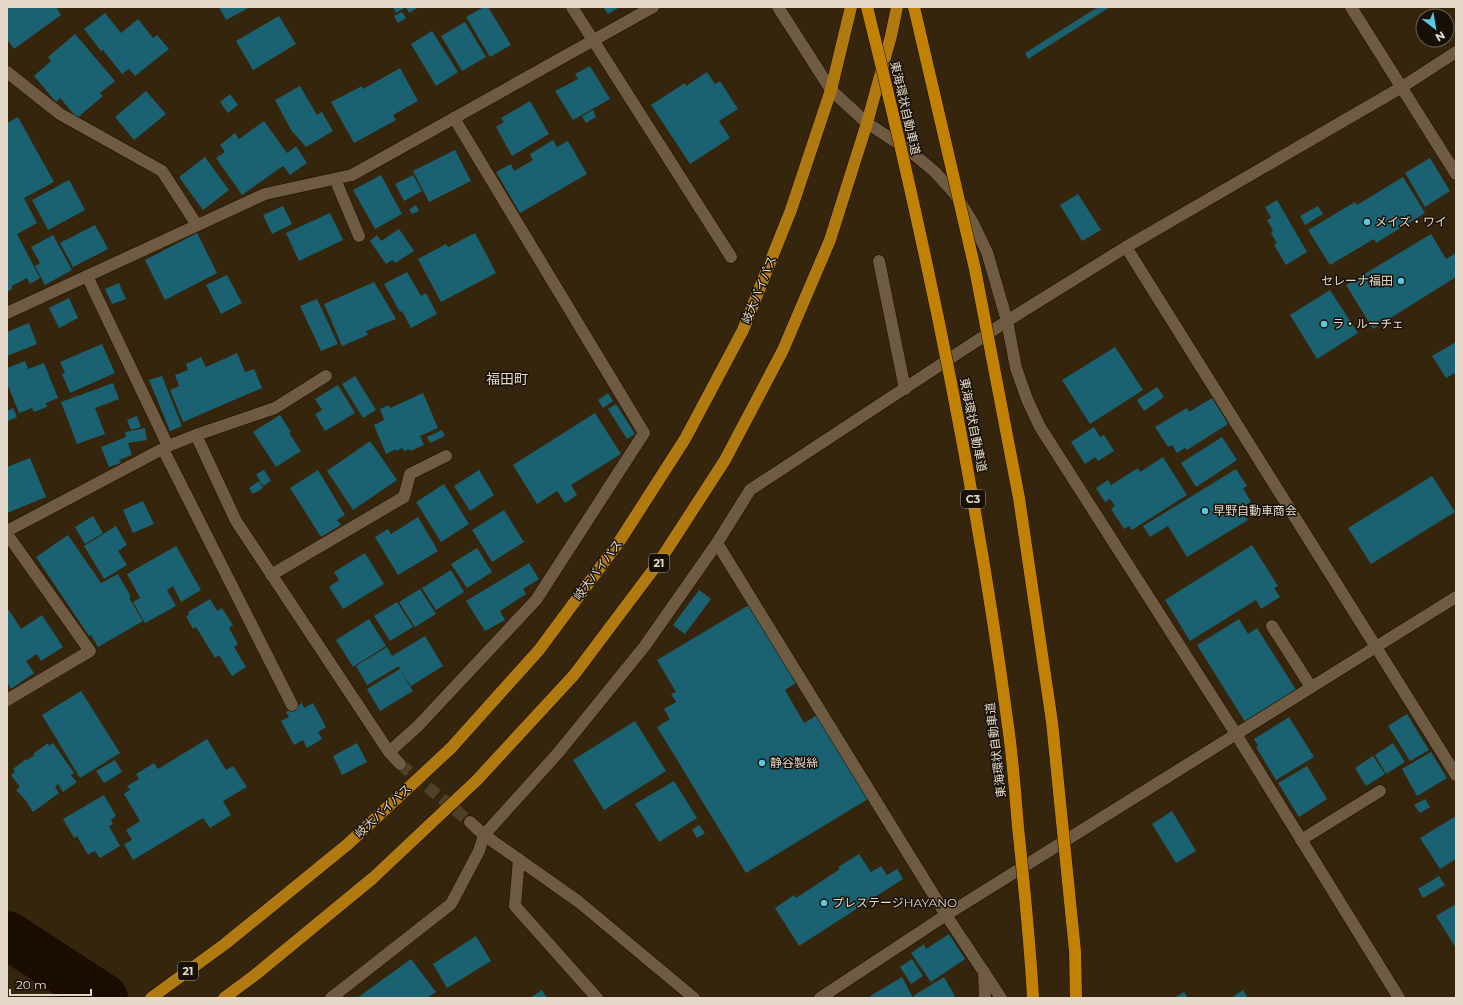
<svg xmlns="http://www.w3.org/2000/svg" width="1463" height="1005" viewBox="0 0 1463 1005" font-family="Montserrat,'Noto Sans JP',sans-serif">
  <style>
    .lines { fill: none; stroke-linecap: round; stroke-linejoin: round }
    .river { stroke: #190d00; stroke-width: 48 }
    .building { fill: #1a6172 }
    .minor-tunnel { stroke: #4f4028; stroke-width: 12; stroke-dasharray: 12 6; stroke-linecap: butt }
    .service-casing { stroke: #1c0d00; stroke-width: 13 }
    .minor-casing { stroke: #1c0d00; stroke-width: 13 }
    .tertiary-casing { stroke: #1c0d00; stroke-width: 13 }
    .trunk-casing { stroke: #1c0d00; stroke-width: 13 }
    .service { stroke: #6e5b41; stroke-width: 12 }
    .minor { stroke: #6e5b41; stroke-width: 12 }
    .tertiary { stroke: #6e5b41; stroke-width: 12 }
    .trunk { stroke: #b07a10; stroke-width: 12 }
    .motorway-bridge-casing { stroke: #1c0d00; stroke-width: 13; stroke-linecap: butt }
    .motorway-bridge { stroke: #c08104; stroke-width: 12 }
    .poi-dot { fill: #59c8e5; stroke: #171006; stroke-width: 1.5 }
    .labels { text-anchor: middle; stroke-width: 3; stroke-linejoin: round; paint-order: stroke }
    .shield { fill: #171006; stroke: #a69c8f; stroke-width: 1 }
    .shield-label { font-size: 11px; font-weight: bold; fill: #e3d8ca }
    .street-label { font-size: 12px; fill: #e3d8ca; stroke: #171006 }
    .poi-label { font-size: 12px; fill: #e3d8ca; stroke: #171006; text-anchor: start }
    .quarter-label { font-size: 14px; fill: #e3d8ca; stroke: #171006 }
  </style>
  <rect width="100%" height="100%" fill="#35250c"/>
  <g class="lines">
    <polyline class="river" points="7,935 104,998"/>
  </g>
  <g class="building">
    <polygon points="7,7 56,7 61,15 14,49 7,39"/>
    <polygon points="219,7 250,7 226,20"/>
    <polygon points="393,7 419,7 409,13 406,7 396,13"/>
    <polygon points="484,7 488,7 511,45 490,57 466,17"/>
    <polygon points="603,7 620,7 608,14"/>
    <polygon points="1098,7 1110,7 1028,59 1025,53"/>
    <polygon points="402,12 406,18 398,23 394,16"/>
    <polygon points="105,13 121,33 138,19 153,38 157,35 169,49 135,76 129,69 122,74 103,50 101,51 84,29"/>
    <polygon points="279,16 296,44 253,70 236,41"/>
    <polygon points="465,22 486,57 462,71 441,36"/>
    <polygon points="432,31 458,72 436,86 411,44"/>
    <polygon points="75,34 115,81 100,93 103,96 77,118 60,98 56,102 34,76 51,61 48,57"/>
    <polygon points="590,66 610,99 573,120 555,91 578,79 575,74"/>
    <polygon points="400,68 418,101 393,115 396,120 354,143 331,102 362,86 363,89"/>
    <polygon points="707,72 715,84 720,81 738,109 719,121 730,138 690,164 651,105 685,83 686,86"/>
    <polygon points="300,86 317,115 322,112 333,131 306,147 291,130 275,100"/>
    <polygon points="146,91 166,114 134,140 115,117"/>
    <polygon points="230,94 238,105 228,113 220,102"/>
    <polygon points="530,101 549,134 512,156 496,127 504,122 501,118"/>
    <polygon points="593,110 596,117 586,123 582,116"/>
    <polygon points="18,117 54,182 24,198 37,223 17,234 40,278 30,284 27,278 12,286 12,289 7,292 7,123"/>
    <polygon points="264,121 287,153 296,146 307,163 290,175 283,166 242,195 216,158 225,152 220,145 235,133 239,139"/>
    <polygon points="553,140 557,147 568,141 587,174 520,213 496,172 511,164 514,171 533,160 530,154"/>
    <polygon points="455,150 471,181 429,202 413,171"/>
    <polygon points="205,157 229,190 203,210 179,177"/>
    <polygon points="1430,158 1450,191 1425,207 1405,173"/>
    <polygon points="381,175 402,214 375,229 353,190"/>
    <polygon points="413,175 422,191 404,201 395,184"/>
    <polygon points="1403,177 1425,213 1376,243 1374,239 1330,265 1308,230 1355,202 1357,205"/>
    <polygon points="69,180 85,210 48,230 32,200"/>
    <polygon points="1078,194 1101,230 1082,241 1060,205"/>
    <polygon points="1277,200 1307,252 1286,265 1274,245 1277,243 1271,233 1273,231 1267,220 1271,218 1265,207"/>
    <polygon points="416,205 419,211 412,214 409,209"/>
    <polygon points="283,206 292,224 272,234 263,215"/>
    <polygon points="1318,206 1323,214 1305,225 1300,216"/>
    <polygon points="330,213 343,240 299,261 286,233"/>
    <polygon points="95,225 108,249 73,267 60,243"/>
    <polygon points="399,229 414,251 395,263 393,260 386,264 370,241 377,235 381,241"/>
    <polygon points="197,233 217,273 165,300 145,260"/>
    <polygon points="475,233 496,273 441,302 418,259 446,244 448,247"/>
    <polygon points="1431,234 1446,259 1456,253 1456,277 1373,329 1346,285"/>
    <polygon points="53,235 72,270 45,285 35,266 40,263 31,247"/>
    <polygon points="407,272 421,296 426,293 437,314 411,328 402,311 400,312 384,284"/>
    <polygon points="227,275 242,303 221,314 206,285"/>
    <polygon points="374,282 396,319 366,331 368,335 342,346 324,304"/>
    <polygon points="119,283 126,299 112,304 105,289"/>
    <polygon points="1330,290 1358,333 1317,359 1290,315"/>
    <polygon points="69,298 78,318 59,328 49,308"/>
    <polygon points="317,299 338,344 321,351 300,306"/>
    <polygon points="29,323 37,344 7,356 7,332"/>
    <polygon points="1456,342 1456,377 1454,373 1446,378 1432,356"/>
    <polygon points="102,344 115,373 70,393 62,374 65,373 60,362"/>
    <polygon points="1115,347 1143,390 1090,424 1062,380"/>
    <polygon points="237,353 245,372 254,369 262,388 183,422 170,390 179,386 175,375 188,370 186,364 201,357 206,367"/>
    <polygon points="25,361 28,369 44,363 58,398 46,403 47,407 34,412 32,408 19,413 7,383 7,368"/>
    <polygon points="162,376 182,426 170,431 149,380"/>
    <polygon points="355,376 376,410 363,418 342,384"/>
    <polygon points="113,383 119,399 95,408 105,434 77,444 61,402"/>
    <polygon points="338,385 355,413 325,431 315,414 322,410 315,399"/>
    <polygon points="1157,387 1164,397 1144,411 1137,400"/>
    <polygon points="423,393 438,428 420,436 424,445 410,451 409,449 404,451 402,448 396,451 396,449 386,454 374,425 384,420 380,409 389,405 390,408"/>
    <polygon points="608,393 613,401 603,408 598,400"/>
    <polygon points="1212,398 1228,424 1187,450 1185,448 1177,453 1172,445 1168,447 1155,427 1187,408 1189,412"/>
    <polygon points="616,404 635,434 627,439 608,409"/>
    <polygon points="13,408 17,417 8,421 7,411"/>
    <polygon points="595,413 621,454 571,485 577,495 565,503 557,491 537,504 513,465"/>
    <polygon points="280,415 291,432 289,433 301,451 276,467 253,432"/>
    <polygon points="137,416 141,427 131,430 127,420"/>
    <polygon points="1094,427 1100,437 1104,435 1114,451 1098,461 1095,457 1085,464 1071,442"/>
    <polygon points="145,428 147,440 128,443 132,455 119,460 121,463 109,467 101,447 126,437 125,432"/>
    <polygon points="442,430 445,436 430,443 427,437"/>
    <polygon points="1222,437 1237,460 1196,487 1181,463"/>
    <polygon points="370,441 397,480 353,510 327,471"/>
    <polygon points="1163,457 1187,495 1132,530 1129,526 1124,529 1111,509 1115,506 1110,499 1105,502 1096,488 1108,480 1111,485 1138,468 1140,472"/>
    <polygon points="30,458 46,497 7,513 7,467"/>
    <polygon points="1236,469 1247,486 1243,488 1251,502 1240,508 1248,520 1187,557 1168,526 1150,537 1143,526"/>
    <polygon points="264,470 271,481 263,486 256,474"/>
    <polygon points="318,470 345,515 337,520 341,525 321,537 290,488"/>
    <polygon points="479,470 494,495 470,511 454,486"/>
    <polygon points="1432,476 1455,512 1371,564 1348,528"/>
    <polygon points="259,481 263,488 253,494 249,488"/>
    <polygon points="444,484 469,524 441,542 416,502"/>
    <polygon points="143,501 154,524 133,533 123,510"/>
    <polygon points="504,510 524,542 492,562 472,530"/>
    <polygon points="93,516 103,533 85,544 75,527"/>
    <polygon points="418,517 438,551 398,575 375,537 388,529 391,534"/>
    <polygon points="116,526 127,545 118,551 127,565 104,579 84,546"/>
    <polygon points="68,535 101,583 118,574 131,597 129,598 143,621 98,647 91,635 89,636 36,557"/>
    <polygon points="1252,545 1278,586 1274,588 1280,597 1261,609 1256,600 1190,641 1165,600"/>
    <polygon points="176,546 201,590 181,602 173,586 167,590 176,606 145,623 133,602 140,598 127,574"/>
    <polygon points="477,548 492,572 467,588 451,564"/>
    <polygon points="365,553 384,584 343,609 329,587 339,580 334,572"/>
    <polygon points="529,563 539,579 523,589 526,594 500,611 505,620 485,631 466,601"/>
    <polygon points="451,570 464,592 436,610 422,588"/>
    <polygon points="420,589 436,614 415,627 399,602"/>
    <polygon points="699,590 711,599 685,634 673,625"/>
    <polygon points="210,599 217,611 222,608 233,625 229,628 238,644 234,647 246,667 232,676 219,655 215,658 196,627 193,629 186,616 189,615 188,612"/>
    <polygon points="397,602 413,627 390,641 374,616"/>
    <polygon points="749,605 796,683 785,690 804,723 817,715 868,799 746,873 657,727 670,719 664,709 676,702 671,694 676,692 657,660"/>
    <polygon points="9,610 21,629 42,615 63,647 41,661 37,654 26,661 34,673 11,689 7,682 7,612"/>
    <polygon points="369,619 386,646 353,667 336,640"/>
    <polygon points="1239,619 1248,634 1257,628 1298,693 1247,725 1197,645"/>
    <polygon points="425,636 443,666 411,686 401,672 413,691 380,711 367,689 400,669 399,666 367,685 356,666 387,647 392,656"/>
    <polygon points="81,691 120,753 80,778 42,715"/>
    <polygon points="302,703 304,708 313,703 326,727 318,732 322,739 307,748 303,740 294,745 281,721 289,717 286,712"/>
    <polygon points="1407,714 1429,750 1410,761 1388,726"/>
    <polygon points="1289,717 1314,757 1276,780 1256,747 1258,746 1254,739"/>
    <polygon points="635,721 666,771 604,810 573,760"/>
    <polygon points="207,739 226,770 233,766 247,787 223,801 231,815 210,828 203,818 133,860 124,844 132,840 126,830 140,821 124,794 130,790 127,786 139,779 136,774 154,763 158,769"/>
    <polygon points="48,743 49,746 53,743 74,773 71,775 77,782 63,792 58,784 55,787 59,793 33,812 27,803 28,803 16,790 20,787 11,775 15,772 13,769 26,759 27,760 35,755 33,754"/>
    <polygon points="357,743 367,762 342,775 333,756"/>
    <polygon points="1393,743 1405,762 1386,774 1375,755"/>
    <polygon points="1431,752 1447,778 1417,796 1402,769"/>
    <polygon points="1373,756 1385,774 1366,786 1355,768"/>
    <polygon points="115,760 122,772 104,783 96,771"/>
    <polygon points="1307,766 1327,799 1299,817 1278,783"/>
    <polygon points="674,781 697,818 659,842 635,804"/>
    <polygon points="104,795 116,816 111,820 113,824 109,826 120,846 100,858 95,851 88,855 77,836 74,838 63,819"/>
    <polygon points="1425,799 1430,807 1420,813 1414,805"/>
    <polygon points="1172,811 1196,851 1176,863 1152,824"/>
    <polygon points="1456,816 1456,859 1440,869 1420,838"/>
    <polygon points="699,825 705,833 697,838 692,830"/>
    <polygon points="859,854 871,872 881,866 887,875 897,869 903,879 799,946 775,908 794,895 796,898 840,869 838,867"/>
    <polygon points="1439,876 1445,885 1423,898 1418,889"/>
    <polygon points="1456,904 1456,948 1436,916"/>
    <polygon points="949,934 965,959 931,982 911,953 924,944 926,949"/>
    <polygon points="476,936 491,961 447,988 433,964"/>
    <polygon points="411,959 436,992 427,998 357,998"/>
    <polygon points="912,959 923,976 911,984 900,967"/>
    <polygon points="902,977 913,998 872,998 870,996"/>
    <polygon points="944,977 956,998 914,998 913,996"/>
    <polygon points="542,990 547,998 530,998"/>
    <polygon points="1243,990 1248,998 1231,998"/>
    <polygon points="1184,992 1188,998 1174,998"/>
  </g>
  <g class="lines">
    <polyline class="minor-tunnel" points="400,764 470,822"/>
    <defs>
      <polyline id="service" points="163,449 292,705"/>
      <g id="minor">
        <polyline points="572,7 731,257"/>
        <polyline points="778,7 831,90"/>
        <polyline points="1351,7 1456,174"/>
        <polyline points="7,72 60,114 162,171 197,225"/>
        <polyline points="335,179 359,236"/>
        <polyline points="1126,247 1456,775"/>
        <polyline points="879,261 905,389"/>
        <polyline points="7,313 265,194 352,175 653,7"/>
        <polyline points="196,435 275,408 326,376"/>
        <polyline points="168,446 196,435 236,521 389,752 418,726 536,600 644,433 454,118"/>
        <polyline points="7,531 168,446 87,276"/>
        <polyline points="7,534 90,651 7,700"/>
        <polyline points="717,543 946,915 1001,998"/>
        <polyline points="271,575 404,497 410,474 446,456"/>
        <polyline points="1272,626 1311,687"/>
        <polyline points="389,752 400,764"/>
        <polyline points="470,822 484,835 579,902 694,998"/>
        <polyline points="1301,840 1380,791"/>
        <polyline points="519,859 515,906 597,998"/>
        <polyline points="984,972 985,998"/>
        <polyline points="331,998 451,904 479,851 484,835 558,753 644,647 717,543 750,490 1007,321 1016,368 1027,399 1040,427 1236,734 1399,998"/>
        <polyline points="820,998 946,915 1456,597"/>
      </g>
      <polyline id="tertiary" points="831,90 867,123 910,151 935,172 955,194 973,223 987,252 1007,321 1126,247 1402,87 1456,52"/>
      <g id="trunk">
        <polyline points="151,998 225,944 348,844 451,748 539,650 619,542 685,439 743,330 791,210 831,90 851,7"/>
        <polyline points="224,998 255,975 373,878 477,780 574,675 659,562 725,460 783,350 830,240 867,123 891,36 897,7"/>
      </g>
    </defs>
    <use href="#service" class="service-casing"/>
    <use href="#minor" class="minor-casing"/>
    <use href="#tertiary" class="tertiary-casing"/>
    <use href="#trunk" class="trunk-casing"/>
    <use href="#service" class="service"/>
    <use href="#minor" class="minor"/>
    <use href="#tertiary" class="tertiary"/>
    <use href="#trunk" class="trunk"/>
    <defs>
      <g id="motorway-bridge">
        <path d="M 867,7 C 926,244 976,484 1008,726 C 1013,759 1015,793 1018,827 C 1024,884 1030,941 1033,998"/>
        <polyline points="914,7 975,269 1019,498 1052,722 1075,951 1076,998"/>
      </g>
    </defs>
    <use href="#motorway-bridge" class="motorway-bridge-casing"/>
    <use href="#motorway-bridge" class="motorway-bridge"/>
  </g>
  <g class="poi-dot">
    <circle cx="1367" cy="222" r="4"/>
    <circle cx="1401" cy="281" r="4"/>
    <circle cx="1324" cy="324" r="4"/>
    <circle cx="1205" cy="511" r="4"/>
    <circle cx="762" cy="763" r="4"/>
    <circle cx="824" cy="903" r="4"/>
  </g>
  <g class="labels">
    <g class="shield">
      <rect x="961" y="490" width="24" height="18" rx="3"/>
      <rect x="649" y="554" width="20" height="18" rx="3"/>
      <rect x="178" y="962" width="20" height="18" rx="3"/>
    </g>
    <g class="shield-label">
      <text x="973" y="503">C3</text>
      <text x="659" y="567">21</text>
      <text x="188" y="975">21</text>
    </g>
    <g class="street-label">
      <text transform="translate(905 108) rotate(77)" y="4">東海環状自動車道</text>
      <text transform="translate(759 290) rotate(-68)" y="4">岐大バイパス</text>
      <text transform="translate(973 425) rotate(79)" y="4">東海環状自動車道</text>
      <text transform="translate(598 570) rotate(-53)" y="4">岐大バイパス</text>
      <text transform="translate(996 750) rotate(-97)" y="4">東海環状自動車道</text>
      <text transform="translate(383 811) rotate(-43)" y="4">岐大バイパス</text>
    </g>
    <g class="poi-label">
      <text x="1375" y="226">メイズ・ワイ</text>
      <text x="1393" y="285" text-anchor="end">セレーナ福田</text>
      <text x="1332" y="328">ラ・ルーチェ</text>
      <text x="1213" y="515">早野自動車商会</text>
      <text x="770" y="767">静谷製絲</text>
      <text x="832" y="907">プレステージHAYANO</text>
    </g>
    <g class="quarter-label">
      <text x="507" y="384">福田町</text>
    </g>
  </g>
  <rect width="1463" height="1005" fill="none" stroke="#e3d8ca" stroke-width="16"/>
  <g transform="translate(1435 28) rotate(149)"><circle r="19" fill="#171006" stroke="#696054"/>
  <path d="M0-3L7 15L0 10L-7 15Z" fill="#59c8e5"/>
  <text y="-6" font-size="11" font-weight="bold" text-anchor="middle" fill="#e3d8ca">N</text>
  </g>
  <path d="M10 989v6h81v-6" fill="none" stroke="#e3d8ca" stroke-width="2"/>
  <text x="16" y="989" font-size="12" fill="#e3d8ca" stroke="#171006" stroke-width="3" paint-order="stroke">20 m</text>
</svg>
